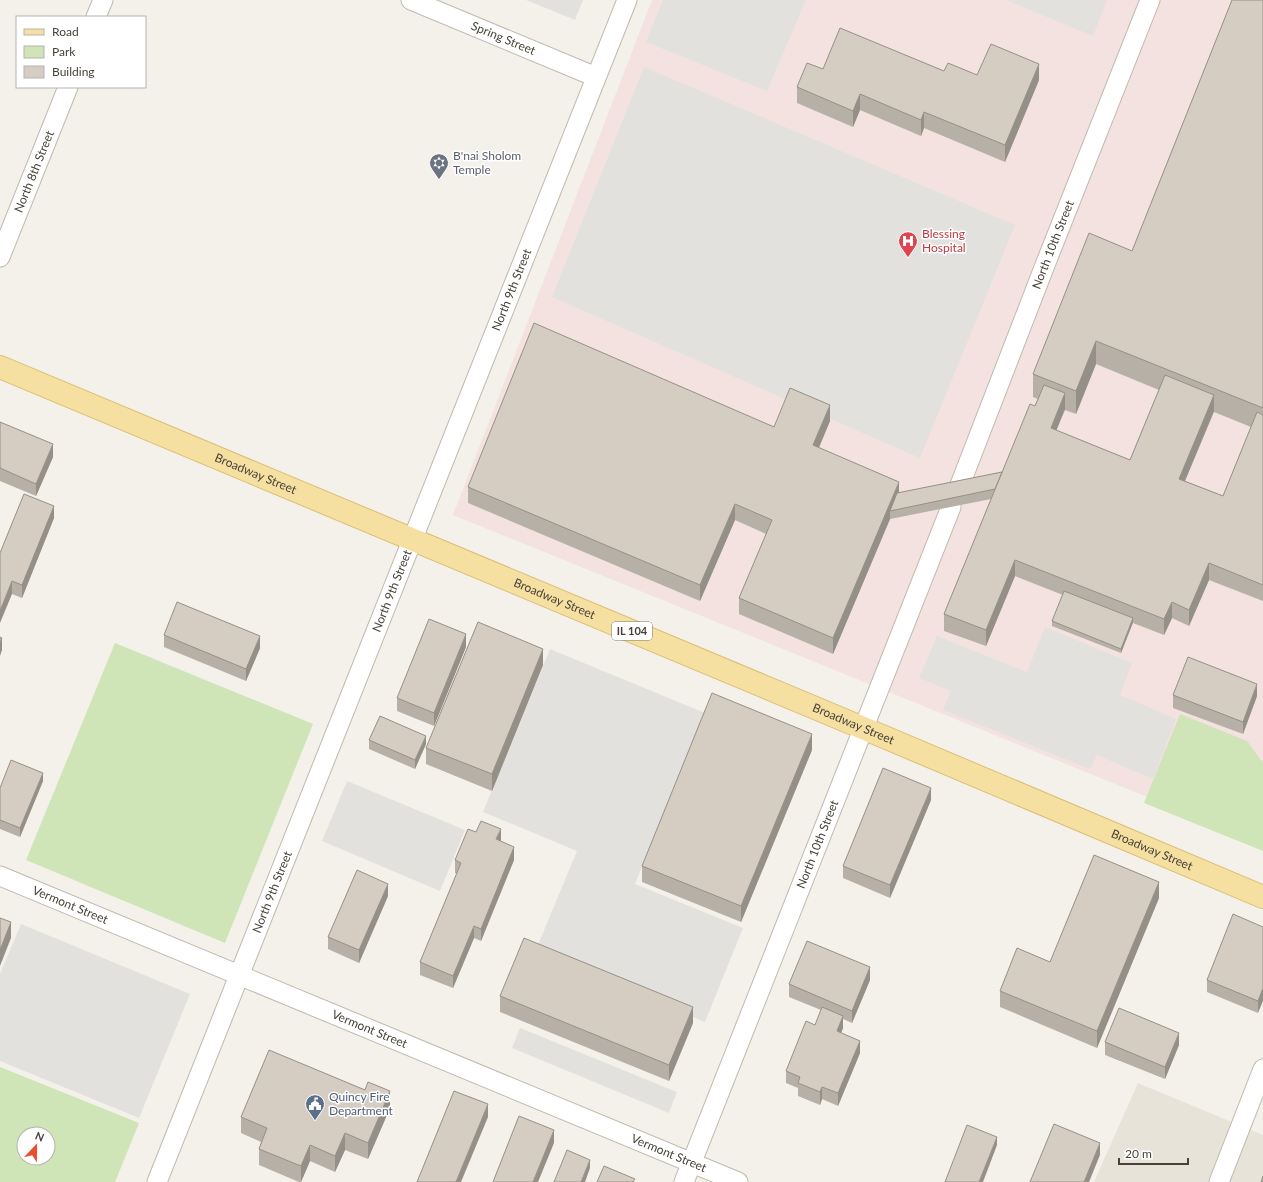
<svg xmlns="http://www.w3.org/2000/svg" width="1263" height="1182" viewBox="0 0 1263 1182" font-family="Lato,sans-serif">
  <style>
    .residential { fill: #e7e3d9 }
    .medical { fill: #f3e2df }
    .green { fill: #cfe4b7; fill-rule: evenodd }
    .parking { fill: #e3e1de }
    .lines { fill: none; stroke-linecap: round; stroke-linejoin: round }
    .minor-casing { stroke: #bfb9ae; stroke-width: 21 }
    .primary-casing { stroke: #dabe72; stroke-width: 24 }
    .minor { stroke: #fff; stroke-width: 19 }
    .primary { stroke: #f6e0a1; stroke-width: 22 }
    .wall { fill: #b7b0a6; fill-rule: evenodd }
    .shaded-wall { fill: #959087 }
    .building { fill: #d5cdc1; stroke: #959087 }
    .labels { text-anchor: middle; stroke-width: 3; stroke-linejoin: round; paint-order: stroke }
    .shield { fill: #fff; stroke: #7e7b74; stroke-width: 1 }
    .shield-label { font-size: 11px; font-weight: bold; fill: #474239 }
    .street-label { font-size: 12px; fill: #474239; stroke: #fff }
    .worship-label { font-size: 12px; fill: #5b616d; stroke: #fff; text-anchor: start }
    .health-label { font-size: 12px; fill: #be3a42; stroke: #fff; text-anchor: start }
    .service-label { font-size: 12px; fill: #4e5e75; stroke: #fff; text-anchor: start }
  </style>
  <rect width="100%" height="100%" fill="#f4f1ea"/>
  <polygon class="residential" points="1138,1083 1263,1135 1263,1182 1094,1182"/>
  <polygon class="medical" points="652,0 1263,0 1263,844 453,515"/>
  <g class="green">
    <polygon points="115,643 313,724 225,943 26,860"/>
    <polygon points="1180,714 1247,741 1260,759 1263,761 1263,851 1144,803"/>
    <path d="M 0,1067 L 139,1123 L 115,1182 L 0,1182 ZM 24,1134 L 48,1134 L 48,1158 L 24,1158 Z"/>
  </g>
  <g class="parking">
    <polygon points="526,0 583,0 575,20"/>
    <polygon points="663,0 806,0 767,91 646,42"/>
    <polygon points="1006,0 1107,0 1093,36"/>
    <polygon points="644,67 1015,225 920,458 552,297"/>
    <polygon points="1045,627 1132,663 1120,695 1176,719 1153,779 1097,755 1090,769 943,710 951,691 919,678 937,636 1027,672"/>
    <polygon points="550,649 705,713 635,884 743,928 705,1022 535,952 577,851 483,812"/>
    <polygon points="347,781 465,830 440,891 322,841"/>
    <polygon points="21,924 190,994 139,1118 0,1061 0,974"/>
    <polygon points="520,1028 677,1092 669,1113 512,1048"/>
  </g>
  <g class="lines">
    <defs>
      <g id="minor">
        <path id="s1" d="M 411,0 L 596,77"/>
        <polyline points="96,17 103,0"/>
        <path id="s2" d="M 0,257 L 68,87"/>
        <path id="s3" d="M 958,490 L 1045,265 L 1150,0"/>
        <path id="s4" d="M 0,876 L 738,1182"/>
        <path id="s5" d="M 157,1182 L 627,0"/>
        <path id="s6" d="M 684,1182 L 951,507"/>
        <polyline points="1219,1182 1263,1069"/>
      </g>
      <g id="primary">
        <path id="s7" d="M 0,367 L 863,728 L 1263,897"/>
      </g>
    </defs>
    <use href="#minor" class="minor-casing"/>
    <use href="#primary" class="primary-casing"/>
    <use href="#minor" class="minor"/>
    <use href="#primary" class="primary"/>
  </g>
  <g class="wall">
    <path d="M 1263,0 L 1263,601 L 1209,580 L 1189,626 L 1172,618 L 1164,635 L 1133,623 L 1121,653 L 1052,626 L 1052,621 L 1063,595 L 1015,576 L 986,646 L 944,631 L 944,614 L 991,499 L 890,519 L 833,654 L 739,614 L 739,598 L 766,534 L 735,520 L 700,601 L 468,503 L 468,487 L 774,427 L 830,421 L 819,448 L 899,493 L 1002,472 L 1038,399 L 1033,397 L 1033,374 L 1132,251 ZM 1096,364 L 1159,390 L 1130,460 L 1056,430 L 1065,410 L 1076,414 ZM 1214,412 L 1251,427 L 1223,496 L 1185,481 Z"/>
    <polygon points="823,69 944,71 977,75 1039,80 1005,162 924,128 921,136 860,110 853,127 797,103 797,87"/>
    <polygon points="0,422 53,457 36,496 0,481"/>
    <polygon points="54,518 22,598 12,594 0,553"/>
    <polygon points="164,635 260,648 246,681 164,647"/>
    <polygon points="466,647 434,726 397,711 397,698"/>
    <polygon points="543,665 492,791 426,764 426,748"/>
    <polygon points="1173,695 1257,696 1243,734 1173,708"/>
    <polygon points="369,740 426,744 415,769 369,749"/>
    <polygon points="812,750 741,922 642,882 642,866"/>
    <polygon points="43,781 20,837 0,829 0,788"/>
    <polygon points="931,800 890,898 843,878 843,866"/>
    <polygon points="501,841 514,860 481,941 474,938 453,988 420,975 420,962 457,874 455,873 455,860"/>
    <polygon points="388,896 359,963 328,949 328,937"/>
    <polygon points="1159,898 1097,1048 1000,1007 1000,991"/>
    <polygon points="1263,927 1258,1013 1207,992 1207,980"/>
    <polygon points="870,980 852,1023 843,1019 843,1028 841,1033 860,1053 838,1106 822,1099 820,1105 798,1096 798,1088 786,1083 786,1071 815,1025 821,1010 789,997 789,984"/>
    <polygon points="500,996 693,1023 669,1081 500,1012"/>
    <polygon points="1105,1042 1179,1045 1165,1079 1105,1055"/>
    <polygon points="390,1108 368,1159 345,1150 335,1172 310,1161 301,1182 299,1182 259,1165 259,1149 261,1142 241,1133 241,1117"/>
  </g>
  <g class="shaded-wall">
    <polygon points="1039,64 1039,80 1005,162 1005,145"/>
    <polygon points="860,94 860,110 853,127 853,111"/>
    <polygon points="924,112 924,128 921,136 921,120"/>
    <polygon points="1096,341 1096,364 1076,414 1076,391"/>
    <polygon points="1065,393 1065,409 1051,444 1051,428"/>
    <polygon points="1214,395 1214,411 1179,495 1179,479"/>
    <polygon points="830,405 830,421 813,461 813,445"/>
    <polygon points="53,444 53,457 36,496 36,484"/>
    <polygon points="899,482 899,498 890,511 890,519 833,654 833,638"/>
    <polygon points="735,504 735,520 700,601 700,585"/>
    <polygon points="54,506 54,518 22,598 22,585"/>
    <polygon points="1015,560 1015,576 986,646 986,630"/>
    <polygon points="1209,563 1209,580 1189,626 1189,610"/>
    <polygon points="12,581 12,594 0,623 0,611"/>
    <polygon points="1172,602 1172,618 1164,635 1164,619"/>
    <polygon points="1133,618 1133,622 1121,653 1121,649"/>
    <polygon points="466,634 466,647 434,726 434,713"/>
    <polygon points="260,636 260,648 246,681 246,669"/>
    <polygon points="2,638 2,650 0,656 0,643"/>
    <polygon points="543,649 543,665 492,791 492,774"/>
    <polygon points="1257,684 1257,696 1243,734 1243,722"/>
    <polygon points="812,734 812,750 741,922 741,906"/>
    <polygon points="426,736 426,744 415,769 415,760"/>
    <polygon points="43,773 43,781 20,837 20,828"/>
    <polygon points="931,788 931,800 890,898 890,885"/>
    <polygon points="501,829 501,842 496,839"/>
    <polygon points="514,847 514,860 481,941 481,929"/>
    <polygon points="1159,882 1159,898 1097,1048 1097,1031"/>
    <polygon points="388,884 388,896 359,963 359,950"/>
    <polygon points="11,922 11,938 0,966 0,950"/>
    <polygon points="474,926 474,938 453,988 453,976"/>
    <polygon points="870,967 870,980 852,1023 852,1011"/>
    <polygon points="1263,988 1263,1001 1258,1013 1258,1001"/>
    <polygon points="693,1007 693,1023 669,1081 669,1065"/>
    <polygon points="843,1016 843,1028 837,1043 837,1031"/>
    <polygon points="1179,1033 1179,1045 1165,1079 1165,1067"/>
    <polygon points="860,1041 860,1053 838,1106 838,1093"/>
    <polygon points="822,1087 822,1099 820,1105 820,1092"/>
    <polygon points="390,1091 390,1108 368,1159 368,1143"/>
    <polygon points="488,1104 488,1117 461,1182 456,1182"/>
    <polygon points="554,1130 554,1143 538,1182 533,1182"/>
    <polygon points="345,1133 345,1150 335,1172 335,1156"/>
    <polygon points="997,1137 997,1145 983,1182 979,1182"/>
    <polygon points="1100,1143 1100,1155 1089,1182 1084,1182"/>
    <polygon points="310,1145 310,1161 301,1182 301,1166"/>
    <polygon points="590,1160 590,1168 585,1182 581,1182"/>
  </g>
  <g class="building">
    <polygon points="1232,0 1263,0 1263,408 1096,341 1076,391 1033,374 1089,233 1132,251"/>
    <polygon points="840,28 944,71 948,63 977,75 991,44 1039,64 1005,145 924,112 921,120 860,94 853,111 797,87 807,63 823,69"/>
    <polygon points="534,323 774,427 790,388 830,405 813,445 899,482 833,638 739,598 772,520 735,504 700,585 468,487"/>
    <polygon points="1165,375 1214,395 1179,479 1223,496 1257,412 1263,415 1263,585 1209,563 1189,610 1172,602 1164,619 1015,560 986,630 944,614 1030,404 1035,406 1044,385 1065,393 1051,428 1130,460"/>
    <polygon points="0,422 53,444 36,484 0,468"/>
    <polygon points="1002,472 995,489 890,511 897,493"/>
    <polygon points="24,494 54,506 22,585 12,581 0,611 0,553"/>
    <polygon points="1064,591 1133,618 1121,649 1052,621"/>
    <polygon points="177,602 260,636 246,669 164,635"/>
    <polygon points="429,619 466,634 434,713 397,698"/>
    <polygon points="478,622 543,649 492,774 426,748"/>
    <polygon points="0,637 2,638 0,643"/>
    <polygon points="1188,657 1257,684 1243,722 1173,695"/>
    <polygon points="712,693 812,734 741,906 642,866"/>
    <polygon points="380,716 426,736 415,760 369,740"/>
    <polygon points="11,760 43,773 20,828 0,820 0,788"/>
    <polygon points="883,768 931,788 890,885 843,866"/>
    <polygon points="481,821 501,829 496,839 514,847 481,929 474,926 453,976 420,962 461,863 455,860 468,829 476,832"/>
    <polygon points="1094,855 1159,882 1097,1031 1000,991 1017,948 1050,962"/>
    <polygon points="357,870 388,884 359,950 328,937"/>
    <polygon points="1233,914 1263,927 1263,988 1258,1001 1207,980"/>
    <polygon points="0,918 11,922 0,950"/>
    <polygon points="524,938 693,1007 669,1065 500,996"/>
    <polygon points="807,941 870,967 852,1011 789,984"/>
    <polygon points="822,1007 843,1016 837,1031 860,1041 838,1093 822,1087 820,1092 798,1083 800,1077 786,1071 806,1021 815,1025"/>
    <polygon points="1119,1008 1179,1033 1165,1067 1105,1042"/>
    <polygon points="269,1050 365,1090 368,1082 390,1091 368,1143 345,1133 335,1156 310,1145 301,1166 259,1149 267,1128 241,1117"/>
    <polygon points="454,1091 488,1104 456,1182 417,1182"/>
    <polygon points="519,1116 554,1130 533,1182 493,1182"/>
    <polygon points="1054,1124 1100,1143 1084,1182 1030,1182"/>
    <polygon points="967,1125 997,1137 979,1182 945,1182"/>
    <polygon points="567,1150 590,1160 581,1182 554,1182"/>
    <polygon points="604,1166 635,1179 633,1182 597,1182"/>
    <polygon points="1263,1176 1263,1182 1261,1182"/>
  </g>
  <defs>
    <symbol id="synagogue-pin" viewBox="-11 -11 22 30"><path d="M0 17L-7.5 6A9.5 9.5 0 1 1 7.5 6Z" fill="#6b7280" stroke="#fff"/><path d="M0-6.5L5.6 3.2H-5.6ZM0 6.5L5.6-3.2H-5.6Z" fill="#fff"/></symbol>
    <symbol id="hospital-pin" viewBox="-11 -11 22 30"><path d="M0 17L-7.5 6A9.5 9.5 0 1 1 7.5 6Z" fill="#e0444e" stroke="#fff"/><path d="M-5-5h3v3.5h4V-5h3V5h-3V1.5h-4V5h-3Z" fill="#fff"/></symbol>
    <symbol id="civic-pin" viewBox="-11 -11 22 30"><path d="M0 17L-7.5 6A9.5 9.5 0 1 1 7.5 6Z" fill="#5c6f8a" stroke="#fff"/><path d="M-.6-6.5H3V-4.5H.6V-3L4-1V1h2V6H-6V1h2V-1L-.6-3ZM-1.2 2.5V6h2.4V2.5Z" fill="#fff"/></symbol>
  </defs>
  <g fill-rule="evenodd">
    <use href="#synagogue-pin" x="428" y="152" width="22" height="30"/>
    <use href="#hospital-pin" x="897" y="230" width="22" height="30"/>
    <use href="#civic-pin" x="304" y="1093" width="22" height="30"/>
  </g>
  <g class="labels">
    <rect class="shield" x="612" y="622" width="40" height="18" rx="3"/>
    <g class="shield-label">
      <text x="632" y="635">IL 104</text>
    </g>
    <g class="street-label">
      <text dy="4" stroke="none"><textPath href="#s1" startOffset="100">Spring Street</textPath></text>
      <text dy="4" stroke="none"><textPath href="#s2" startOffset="92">North 8th Street</textPath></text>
      <text dy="4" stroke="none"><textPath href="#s3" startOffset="263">North 10th Street</textPath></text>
      <text dy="4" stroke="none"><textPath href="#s5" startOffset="960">North 9th Street</textPath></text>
      <text dy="4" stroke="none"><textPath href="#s7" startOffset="277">Broadway Street</textPath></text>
      <text dy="4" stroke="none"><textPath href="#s5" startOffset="636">North 9th Street</textPath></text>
      <text dy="4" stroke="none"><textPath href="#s7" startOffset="601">Broadway Street</textPath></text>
      <text dy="4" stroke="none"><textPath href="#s7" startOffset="925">Broadway Street</textPath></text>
      <text dy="4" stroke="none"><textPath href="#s6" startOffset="363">North 10th Street</textPath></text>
      <text dy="4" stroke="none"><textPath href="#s7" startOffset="1249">Broadway Street</textPath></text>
      <text dy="4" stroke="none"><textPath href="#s5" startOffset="312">North 9th Street</textPath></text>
      <text dy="4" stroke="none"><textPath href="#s4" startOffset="76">Vermont Street</textPath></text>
      <text dy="4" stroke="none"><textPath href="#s4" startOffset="400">Vermont Street</textPath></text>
      <text dy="4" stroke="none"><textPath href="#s4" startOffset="724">Vermont Street</textPath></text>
    </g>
    <g class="worship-label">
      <text x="453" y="160">B'nai Sholom<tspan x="453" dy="14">Temple</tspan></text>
    </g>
    <g class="health-label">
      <text x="922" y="238">Blessing<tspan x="922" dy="14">Hospital</tspan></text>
    </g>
    <g class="service-label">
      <text x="329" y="1101">Quincy Fire<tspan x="329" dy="14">Department</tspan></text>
    </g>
  </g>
  <rect x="16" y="16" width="130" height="72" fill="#ffffff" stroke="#b5b3b0"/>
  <rect x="24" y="29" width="20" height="6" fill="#f6e0a1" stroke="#b5b3b0"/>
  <text x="52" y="36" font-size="12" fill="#474239">Road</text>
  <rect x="24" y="46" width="20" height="12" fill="#cfe4b7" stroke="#b5b3b0"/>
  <text x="52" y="56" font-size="12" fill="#474239">Park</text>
  <rect x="24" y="66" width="20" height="12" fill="#d5cdc1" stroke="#b5b3b0"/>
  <text x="52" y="76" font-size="12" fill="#474239">Building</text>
  <g transform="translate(36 1146) rotate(22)"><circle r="19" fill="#ffffff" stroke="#b5b3b0"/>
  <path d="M0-3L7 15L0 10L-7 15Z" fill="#e84f2e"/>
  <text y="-6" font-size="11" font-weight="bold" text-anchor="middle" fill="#474239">N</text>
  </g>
  <path d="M1119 1158v6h69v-6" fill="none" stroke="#474239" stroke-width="2"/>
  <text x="1125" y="1158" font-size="12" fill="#474239" stroke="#ffffff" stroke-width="3" paint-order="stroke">20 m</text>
</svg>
